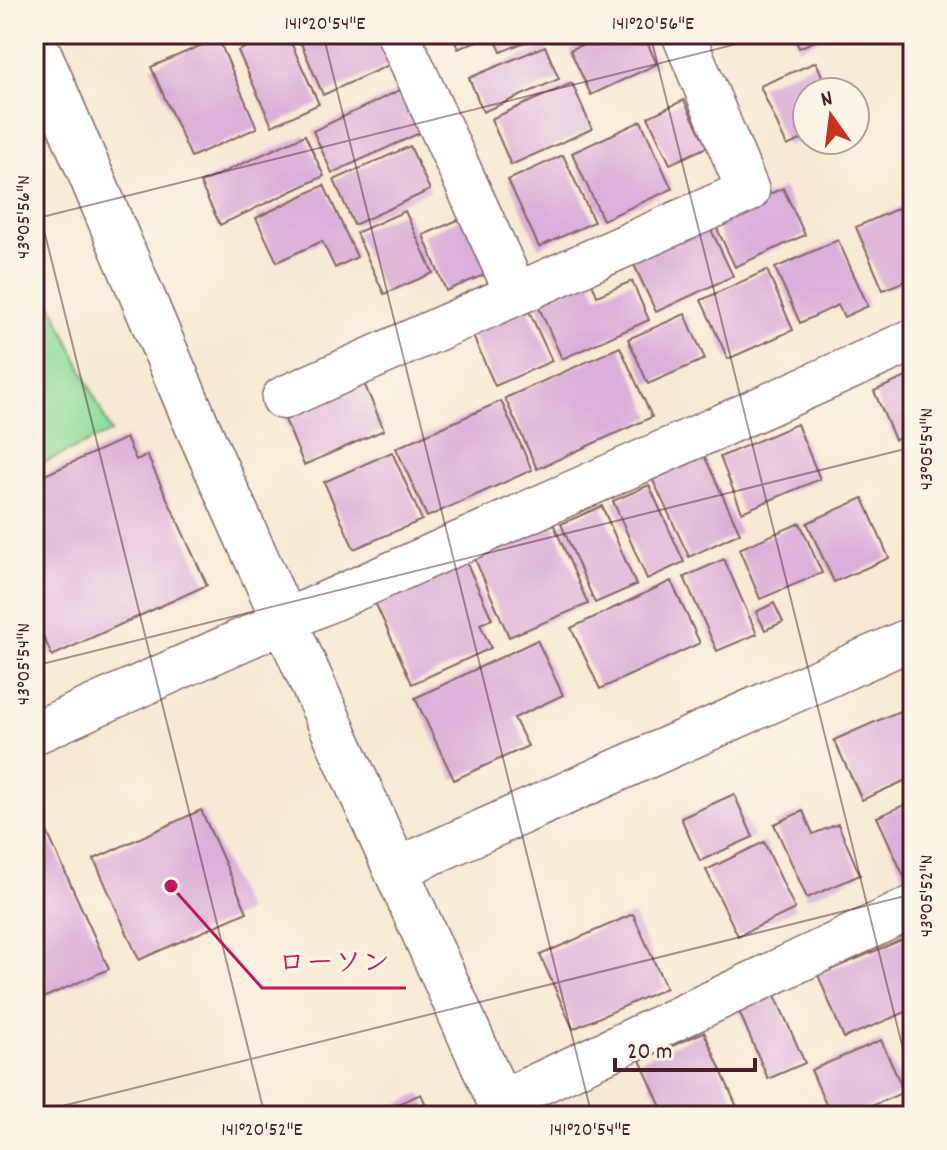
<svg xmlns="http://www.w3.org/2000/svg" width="947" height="1150" viewBox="0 0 947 1150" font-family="Dekko,'Klee One',sans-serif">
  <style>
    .green { fill: #91dd9a; stroke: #6e7e62; stroke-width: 2 }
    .building { fill: #daafd9 }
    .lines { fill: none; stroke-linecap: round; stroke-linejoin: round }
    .street-casing { stroke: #876666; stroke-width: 45 }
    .secondary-casing { stroke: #876666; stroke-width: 47 }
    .street { stroke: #fff; stroke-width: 42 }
    .secondary { stroke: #fff; stroke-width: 44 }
    .ticks { fill: none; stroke: #4a1f2b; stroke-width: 2; stroke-opacity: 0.45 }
    .leader { fill: none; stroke: #c2185b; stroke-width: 3 }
    .callout-dot { fill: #c2185b; stroke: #fcf5e5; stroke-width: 3 }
    .callout-label { font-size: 28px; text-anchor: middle; font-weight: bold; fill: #c2185b; stroke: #fcf5e5; stroke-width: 6; stroke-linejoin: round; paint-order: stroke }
    .neatline { fill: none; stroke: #4a1f2b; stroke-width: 3 }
    .ticks-label { font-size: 20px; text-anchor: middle; fill: #4a1f2b }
  </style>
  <rect width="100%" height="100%" fill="#fcf5e5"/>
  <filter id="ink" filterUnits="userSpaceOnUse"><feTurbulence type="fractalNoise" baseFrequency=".0125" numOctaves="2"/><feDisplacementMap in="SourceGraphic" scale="16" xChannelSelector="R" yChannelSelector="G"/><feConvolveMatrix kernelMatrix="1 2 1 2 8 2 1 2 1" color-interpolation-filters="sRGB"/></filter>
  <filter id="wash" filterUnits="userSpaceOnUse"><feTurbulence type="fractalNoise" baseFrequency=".006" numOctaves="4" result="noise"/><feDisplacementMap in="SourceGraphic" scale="32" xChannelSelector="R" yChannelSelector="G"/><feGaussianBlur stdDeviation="1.8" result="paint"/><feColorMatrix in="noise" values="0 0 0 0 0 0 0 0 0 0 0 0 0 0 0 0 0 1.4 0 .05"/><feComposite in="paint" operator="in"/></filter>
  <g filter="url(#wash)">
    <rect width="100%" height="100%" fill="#f7e9d3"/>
    <polygon class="green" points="34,266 111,432 34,467"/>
    <g id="blocks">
      <g class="building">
        <polygon points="277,34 287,34 319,104 272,126 238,51"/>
        <polygon points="297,34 375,34 389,65 323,95"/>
        <polygon points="452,34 492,34 458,49"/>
        <polygon points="493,34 544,34 501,52"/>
        <polygon points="605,34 643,34 657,64 591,95 570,50"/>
        <polygon points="793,34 831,34 799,48"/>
        <polygon points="218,38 257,128 191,157 151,67"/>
        <polygon points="545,46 559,79 483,112 469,78"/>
        <polygon points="816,62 829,92 807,92 807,137 787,146 760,86"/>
        <polygon points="572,83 592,129 511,165 491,119"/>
        <polygon points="404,88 424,131 332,173 313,131"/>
        <polygon points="684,100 707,147 670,164 648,117"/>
        <polygon points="641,121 672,189 603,220 572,153"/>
        <polygon points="305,135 324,176 220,225 200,183"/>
        <polygon points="410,146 430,190 354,225 334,180"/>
        <polygon points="563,155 594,222 539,247 508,180"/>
        <polygon points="324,185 357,257 335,268 322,241 277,262 256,218"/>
        <polygon points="783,188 805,235 735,267 713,220"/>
        <polygon points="910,203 913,209 913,278 883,290 856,227"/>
        <polygon points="405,211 433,273 384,294 356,233"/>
        <polygon points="467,216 491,272 446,291 423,235"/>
        <polygon points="706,219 733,276 656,312 629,254"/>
        <polygon points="838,240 868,306 844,317 838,305 800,323 775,268"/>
        <polygon points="767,270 793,330 728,359 701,300"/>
        <polygon points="591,280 597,296 632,281 649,320 562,359 537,303"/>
        <polygon points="528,309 552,361 495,386 472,334"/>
        <polygon points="685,314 705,359 648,384 628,339"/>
        <polygon points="620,347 652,417 537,469 505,398"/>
        <polygon points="913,374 913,432 895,440 874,391"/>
        <polygon points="361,376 384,430 304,465 281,410"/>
        <polygon points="501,401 532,470 427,517 396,448"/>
        <polygon points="797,424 820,479 742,512 720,457"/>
        <polygon points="126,438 136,460 147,455 207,585 52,656 34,615 34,480"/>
        <polygon points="700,447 740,533 689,557 649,472"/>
        <polygon points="392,452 422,520 354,549 324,482"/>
        <polygon points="649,485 684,562 647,579 613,501"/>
        <polygon points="863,498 889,558 834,582 807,523"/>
        <polygon points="602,506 636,585 595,603 561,524"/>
        <polygon points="553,523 588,604 509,637 474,557"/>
        <polygon points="800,523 822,573 760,599 739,549"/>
        <polygon points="465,559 492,619 480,624 491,648 412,684 374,600"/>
        <polygon points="724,559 757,634 717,651 684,577"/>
        <polygon points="671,581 700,643 600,689 571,628"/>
        <polygon points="774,603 783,622 765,630 756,612"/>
        <polygon points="537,640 563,695 514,718 528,746 454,780 415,698"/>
        <polygon points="913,705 913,777 862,800 834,740"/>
        <polygon points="734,794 753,837 700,861 681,818"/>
        <polygon points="913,801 913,878 906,881 877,817"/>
        <polygon points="34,803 109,969 34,1002"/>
        <polygon points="201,810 247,912 139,960 94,859"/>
        <polygon points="803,811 813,834 838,824 860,875 807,898 774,824"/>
        <polygon points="764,842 795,909 738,936 706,870"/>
        <polygon points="633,914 666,988 573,1029 540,955"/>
        <polygon points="913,935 913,1009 844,1038 818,975"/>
        <polygon points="774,993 805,1063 768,1079 738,1009"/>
        <polygon points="704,1032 741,1116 665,1116 640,1060"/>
        <polygon points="881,1040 904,1092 849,1116 831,1116 811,1070"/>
        <polygon points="421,1094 431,1116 370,1116"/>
      </g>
    </g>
  </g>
  <g filter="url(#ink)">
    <use href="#blocks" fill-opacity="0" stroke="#876666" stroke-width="2"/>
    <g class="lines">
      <defs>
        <g id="street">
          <polyline points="398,34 516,293"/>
          <polyline points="283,398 748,191 683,34"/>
          <polyline points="34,733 913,340"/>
          <polyline points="397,869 913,638"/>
          <polyline points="500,1102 913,907"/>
        </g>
        <polyline id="secondary" points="34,41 199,430 506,1116"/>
      </defs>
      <use href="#street" class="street-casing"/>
      <use href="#secondary" class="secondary-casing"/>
      <use href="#street" class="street"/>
      <use href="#secondary" class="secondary"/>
    </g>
  </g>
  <path class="ticks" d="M 323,34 L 592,1116M 650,34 L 913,1089M 34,190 L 265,1116M 34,219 L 777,34M 34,666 L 913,447M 34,1113 L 913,894"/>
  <path class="leader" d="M171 886L262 988H406"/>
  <circle class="callout-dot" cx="171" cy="886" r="8"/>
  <g class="callout-label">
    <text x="334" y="971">ローソン</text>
  </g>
  <rect width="947" height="1150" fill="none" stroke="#fcf5e5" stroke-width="88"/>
  <g transform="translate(831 116) rotate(346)"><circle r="38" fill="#fcf5e5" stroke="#b59f9b" stroke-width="2"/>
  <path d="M0-6L14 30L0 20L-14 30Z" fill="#c8321e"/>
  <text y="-12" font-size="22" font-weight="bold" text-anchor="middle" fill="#4a1f2b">N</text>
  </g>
  <path d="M615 1058v12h140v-12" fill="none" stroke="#4a1f2b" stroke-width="4"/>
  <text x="627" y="1058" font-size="24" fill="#4a1f2b" stroke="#fcf5e5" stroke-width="6" paint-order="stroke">20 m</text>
  <rect x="44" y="44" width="859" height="1062" class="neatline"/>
  <g class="ticks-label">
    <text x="325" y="29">141°20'54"E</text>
    <text x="653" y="29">141°20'56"E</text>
    <text transform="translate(22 217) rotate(-90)" y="7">43°05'56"N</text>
    <text transform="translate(925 449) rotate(-90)" y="7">43°05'54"N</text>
    <text transform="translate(22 664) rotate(-90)" y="7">43°05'54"N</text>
    <text transform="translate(925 896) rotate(-90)" y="7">43°05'52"N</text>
    <text x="262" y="1135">141°20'52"E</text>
    <text x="590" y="1135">141°20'54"E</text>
  </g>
</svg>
